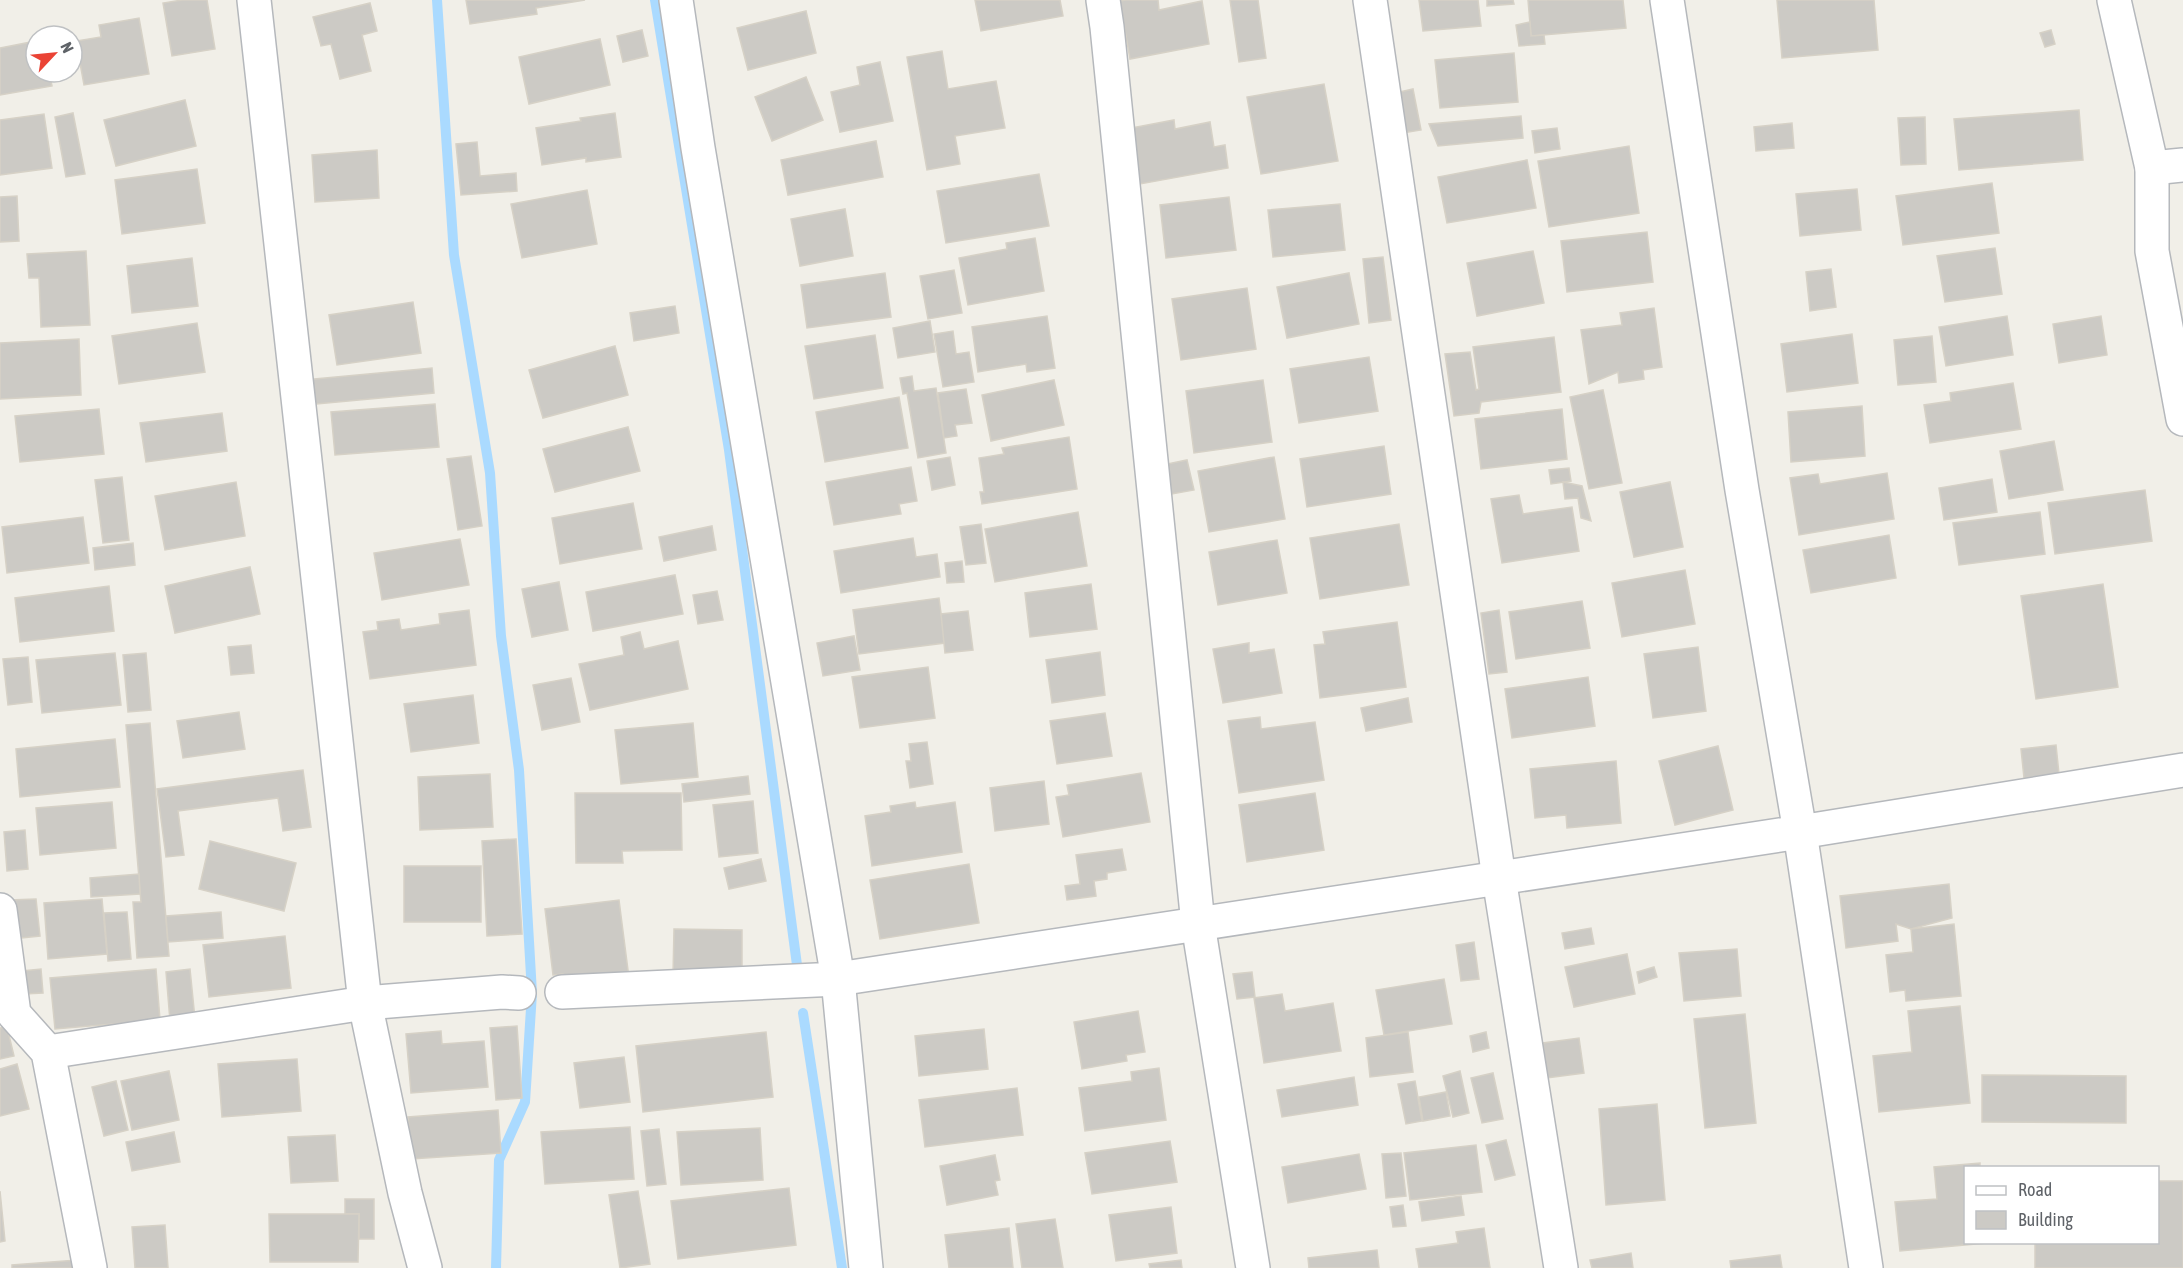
<svg xmlns="http://www.w3.org/2000/svg" width="2183" height="1268" viewBox="0 0 2183 1268" font-family="'Asap Condensed',sans-serif">
  <style>
    .lines { fill: none; stroke-linecap: round; stroke-linejoin: round }
    .stream { stroke: #aadaff; stroke-width: 10 }
    .building { fill: #cccac5; stroke: #d6d1c6; stroke-width: 1.5 }
    .minor-casing { stroke: #b5b8bc; stroke-width: 36 }
    .minor { stroke: #fff; stroke-width: 33 }
  </style>
  <rect width="100%" height="100%" fill="#f1efe8"/>
  <g class="lines">
    <g class="stream">
      <polyline points="437,0 454,255 490,473 501,636 519,770 532,993 525,1102 499,1160 496,1268"/>
      <polyline points="655,0 729,450 797,965"/>
      <polyline points="803,1013 842,1268"/>
    </g>
  </g>
  <g class="building">
    <polygon points="182,0 207,0 215,49 172,56 163,3"/>
    <polygon points="466,0 585,0 536,8 537,14 470,24"/>
    <polygon points="975,0 1060,0 1063,16 981,31"/>
    <polygon points="1126,0 1158,0 1159,10 1202,1 1209,44 1130,59 1120,1"/>
    <polygon points="1230,0 1258,0 1266,58 1239,62"/>
    <polygon points="1419,0 1478,0 1481,26 1423,31"/>
    <polygon points="1487,0 1513,0 1514,4 1487,6"/>
    <polygon points="1528,0 1623,0 1626,28 1531,36"/>
    <polygon points="1777,0 1874,0 1878,50 1782,58"/>
    <polygon points="370,3 377,31 362,35 371,71 340,79 331,44 321,46 313,17"/>
    <polygon points="806,11 816,53 748,70 737,28"/>
    <polygon points="139,18 149,74 84,85 76,41 101,37 99,25"/>
    <polygon points="1530,22 1531,36 1544,35 1545,44 1519,46 1516,25"/>
    <polygon points="642,30 648,56 623,62 617,36"/>
    <polygon points="2051,30 2055,44 2045,47 2040,33"/>
    <polygon points="600,39 610,85 529,104 519,57"/>
    <polygon points="36,41 36,72 49,72 52,86 0,95 0,48"/>
    <polygon points="942,51 948,89 996,81 1005,128 955,136 960,164 927,170 907,57"/>
    <polygon points="1514,53 1518,102 1440,108 1435,60"/>
    <polygon points="880,62 893,121 840,132 831,92 860,85 857,67"/>
    <polygon points="806,77 823,120 772,141 755,97"/>
    <polygon points="1324,84 1338,161 1261,174 1247,97"/>
    <polygon points="1413,89 1421,130 1403,133 1395,93"/>
    <polygon points="185,100 196,146 116,166 104,120"/>
    <polygon points="2079,110 2083,160 1959,170 1954,119"/>
    <polygon points="73,113 85,174 66,177 55,117"/>
    <polygon points="615,113 621,157 586,162 586,158 542,165 536,128 581,121 580,118"/>
    <polygon points="44,114 52,168 0,175 0,120"/>
    <polygon points="1521,116 1523,138 1438,146 1429,124"/>
    <polygon points="1925,117 1926,164 1901,165 1898,118"/>
    <polygon points="1174,120 1175,129 1210,122 1214,147 1225,145 1228,168 1140,184 1131,128"/>
    <polygon points="1792,123 1794,148 1756,151 1754,127"/>
    <polygon points="1557,128 1560,149 1535,153 1532,131"/>
    <polygon points="876,141 883,177 788,195 781,160"/>
    <polygon points="477,142 480,176 516,173 517,191 461,195 456,144"/>
    <polygon points="1629,146 1639,213 1549,227 1538,161"/>
    <polygon points="377,150 379,198 315,202 312,155"/>
    <polygon points="1527,160 1536,208 1447,223 1438,177"/>
    <polygon points="197,169 205,223 122,234 115,180"/>
    <polygon points="1039,174 1049,226 946,243 937,191"/>
    <polygon points="1992,183 1999,233 1903,245 1896,196"/>
    <polygon points="1857,189 1861,230 1800,236 1796,194"/>
    <polygon points="587,190 597,244 522,258 511,204"/>
    <polygon points="17,196 19,241 0,242 0,197"/>
    <polygon points="1229,197 1236,250 1166,258 1160,205"/>
    <polygon points="1340,204 1345,250 1273,257 1268,210"/>
    <polygon points="845,209 853,256 800,266 791,219"/>
    <polygon points="1647,232 1653,282 1567,292 1561,241"/>
    <polygon points="1035,238 1044,291 968,305 959,258 1007,249 1006,243"/>
    <polygon points="1995,248 2002,294 1945,302 1937,256"/>
    <polygon points="86,251 90,325 41,327 39,278 29,278 27,254"/>
    <polygon points="1533,251 1544,303 1477,316 1467,263"/>
    <polygon points="1383,257 1391,320 1369,323 1363,259"/>
    <polygon points="192,258 198,306 132,313 127,266"/>
    <polygon points="1831,269 1836,307 1810,311 1806,272"/>
    <polygon points="954,270 962,313 928,319 920,276"/>
    <polygon points="885,273 891,317 807,328 801,285"/>
    <polygon points="1349,273 1359,324 1287,338 1277,287"/>
    <polygon points="1247,288 1256,349 1181,360 1172,299"/>
    <polygon points="413,302 421,353 337,365 329,315"/>
    <polygon points="675,306 679,333 634,341 630,313"/>
    <polygon points="1654,308 1662,367 1643,370 1644,379 1619,383 1618,372 1589,384 1581,330 1622,325 1620,313"/>
    <polygon points="1047,316 1055,368 1027,372 1026,364 978,372 972,327"/>
    <polygon points="2007,316 2013,355 1946,366 1939,327"/>
    <polygon points="2101,316 2107,355 2059,363 2053,324"/>
    <polygon points="930,321 935,352 898,358 893,328"/>
    <polygon points="197,323 205,372 119,384 112,336"/>
    <polygon points="953,331 956,354 969,352 974,382 943,387 934,334"/>
    <polygon points="1852,334 1858,383 1787,392 1781,344"/>
    <polygon points="875,335 883,388 814,399 805,346"/>
    <polygon points="1932,336 1936,382 1898,385 1894,340"/>
    <polygon points="1554,337 1561,392 1481,402 1479,413 1454,416 1445,354 1470,352 1476,390 1479,389 1473,347"/>
    <polygon points="79,339 81,395 0,399 0,343"/>
    <polygon points="615,346 628,395 543,418 529,370"/>
    <polygon points="1369,357 1378,411 1299,423 1290,369"/>
    <polygon points="432,368 434,393 306,405 304,380"/>
    <polygon points="912,376 914,391 936,388 946,453 918,458 907,393 903,394 900,378"/>
    <polygon points="1054,380 1064,425 991,441 982,395"/>
    <polygon points="1263,380 1272,442 1194,453 1186,391"/>
    <polygon points="2013,383 2021,429 1930,443 1924,405 1951,401 1950,393"/>
    <polygon points="966,389 972,423 955,425 957,436 944,438 938,393"/>
    <polygon points="1603,390 1622,483 1589,489 1570,397"/>
    <polygon points="899,397 908,448 825,462 816,412"/>
    <polygon points="435,404 439,447 335,455 331,412"/>
    <polygon points="1862,406 1865,456 1791,462 1788,412"/>
    <polygon points="99,409 104,454 20,462 15,416"/>
    <polygon points="1562,409 1567,459 1481,469 1475,419"/>
    <polygon points="222,413 227,451 146,462 140,423"/>
    <polygon points="628,427 640,471 555,492 543,449"/>
    <polygon points="1069,437 1077,489 982,504 980,492 984,492 979,458 1004,454 1002,448"/>
    <polygon points="2054,441 2063,490 2009,499 2000,451"/>
    <polygon points="1384,446 1391,494 1307,507 1300,459"/>
    <polygon points="471,456 482,526 458,530 447,459"/>
    <polygon points="950,457 955,485 932,490 927,461"/>
    <polygon points="1274,457 1285,519 1209,532 1198,471"/>
    <polygon points="1187,460 1194,490 1172,494 1167,464"/>
    <polygon points="911,467 917,501 899,504 901,514 834,525 826,482"/>
    <polygon points="1569,468 1571,481 1551,484 1549,470"/>
    <polygon points="1887,473 1894,519 1799,535 1790,478 1818,474 1820,484"/>
    <polygon points="122,477 129,540 103,543 95,480"/>
    <polygon points="1992,479 1997,512 1944,520 1939,488"/>
    <polygon points="236,482 245,536 165,550 155,496"/>
    <polygon points="1563,482 1582,486 1591,521 1581,518 1578,498 1565,499"/>
    <polygon points="1670,482 1683,547 1634,557 1620,492"/>
    <polygon points="2145,490 2152,541 2055,554 2048,503"/>
    <polygon points="1519,495 1523,514 1572,507 1579,551 1502,563 1491,499"/>
    <polygon points="633,503 642,549 560,564 552,518"/>
    <polygon points="1078,512 1087,566 995,582 985,529"/>
    <polygon points="2040,512 2045,554 1959,565 1953,523"/>
    <polygon points="83,517 89,563 7,573 2,527"/>
    <polygon points="981,524 986,563 966,565 960,527"/>
    <polygon points="1399,524 1409,585 1320,599 1310,538"/>
    <polygon points="712,526 716,550 664,561 659,537"/>
    <polygon points="1889,535 1896,578 1811,593 1803,550"/>
    <polygon points="913,538 916,557 937,554 940,577 841,593 834,551"/>
    <polygon points="460,539 469,585 382,600 374,553"/>
    <polygon points="1277,540 1287,593 1218,605 1209,552"/>
    <polygon points="133,543 135,565 95,570 93,548"/>
    <polygon points="962,561 964,582 947,583 945,563"/>
    <polygon points="250,567 260,614 175,633 165,586"/>
    <polygon points="1685,570 1695,624 1622,637 1612,583"/>
    <polygon points="675,575 683,614 593,631 586,592"/>
    <polygon points="559,582 568,630 532,637 522,589"/>
    <polygon points="1091,584 1097,629 1030,637 1025,593"/>
    <polygon points="2103,584 2118,687 2036,699 2021,596"/>
    <polygon points="109,586 114,631 20,642 15,598"/>
    <polygon points="717,591 723,620 698,624 693,595"/>
    <polygon points="939,598 945,643 859,654 853,610"/>
    <polygon points="1582,601 1590,648 1516,659 1509,612"/>
    <polygon points="469,610 476,665 370,679 363,632 378,630 377,622 399,619 401,630 440,624 439,614"/>
    <polygon points="1499,610 1507,672 1489,674 1481,613"/>
    <polygon points="968,611 973,650 945,653 941,614"/>
    <polygon points="1397,622 1406,687 1320,698 1314,645 1325,644 1323,632"/>
    <polygon points="640,632 644,649 678,641 688,689 590,710 579,664 624,655 621,637"/>
    <polygon points="854,636 860,670 823,676 817,643"/>
    <polygon points="1249,643 1249,653 1274,649 1282,693 1223,703 1213,649"/>
    <polygon points="251,645 254,673 231,675 228,647"/>
    <polygon points="1698,647 1706,711 1653,718 1644,654"/>
    <polygon points="1100,652 1105,695 1052,703 1046,660"/>
    <polygon points="115,653 121,705 42,713 36,660"/>
    <polygon points="146,653 151,710 128,712 123,655"/>
    <polygon points="28,657 32,702 8,705 3,659"/>
    <polygon points="928,667 935,718 860,728 852,677"/>
    <polygon points="1588,677 1595,726 1512,738 1505,689"/>
    <polygon points="571,678 580,722 542,730 533,685"/>
    <polygon points="473,695 479,743 411,752 404,704"/>
    <polygon points="1408,698 1412,722 1366,731 1361,708"/>
    <polygon points="239,712 245,749 183,758 177,721"/>
    <polygon points="1105,713 1112,756 1057,764 1050,721"/>
    <polygon points="1260,717 1261,729 1315,722 1324,780 1239,793 1228,721"/>
    <polygon points="150,723 169,956 137,958 133,902 141,902 126,725"/>
    <polygon points="693,723 698,777 621,784 615,730"/>
    <polygon points="115,739 120,787 20,797 16,749"/>
    <polygon points="927,742 933,784 910,788 906,761 911,761 909,744"/>
    <polygon points="2056,745 2059,774 2024,778 2021,749"/>
    <polygon points="1718,746 1733,810 1675,825 1659,761"/>
    <polygon points="1616,761 1621,823 1567,828 1566,815 1535,818 1530,769"/>
    <polygon points="303,770 311,827 283,831 278,798 178,811 184,855 166,857 157,789"/>
    <polygon points="1141,773 1150,822 1063,837 1056,797 1069,795 1067,785"/>
    <polygon points="490,774 493,827 420,830 418,777"/>
    <polygon points="748,776 750,794 684,802 682,784"/>
    <polygon points="1044,781 1049,824 995,831 990,788"/>
    <polygon points="575,793 681,793 682,850 622,851 623,863 576,863"/>
    <polygon points="1315,793 1324,850 1247,862 1239,805"/>
    <polygon points="753,801 758,853 719,857 713,805"/>
    <polygon points="112,802 116,848 40,855 36,808"/>
    <polygon points="915,802 916,808 955,802 962,852 872,866 865,816 891,812 890,806"/>
    <polygon points="25,830 28,869 7,871 4,832"/>
    <polygon points="516,839 522,934 487,936 482,841"/>
    <polygon points="210,841 296,863 284,911 199,889"/>
    <polygon points="1122,849 1126,870 1107,873 1107,879 1094,881 1096,896 1067,900 1065,886 1080,884 1076,855"/>
    <polygon points="761,859 766,881 729,889 724,868"/>
    <polygon points="969,864 979,923 880,939 870,880"/>
    <rect x="404" y="866" width="77" height="56"/>
    <polygon points="139,874 140,894 91,897 90,878"/>
    <polygon points="1949,884 1952,918 1911,929 1896,924 1898,941 1846,948 1840,896"/>
    <polygon points="36,899 40,936 12,939 9,900"/>
    <polygon points="102,899 107,954 48,959 44,903"/>
    <polygon points="619,900 629,978 564,978 563,974 553,975 545,909"/>
    <polygon points="127,912 131,959 108,961 104,913"/>
    <polygon points="221,912 223,938 168,942 166,916"/>
    <polygon points="1954,924 1961,996 1906,1001 1905,990 1890,992 1886,955 1913,952 1911,929"/>
    <polygon points="1591,928 1594,944 1565,949 1562,933"/>
    <polygon points="674,929 742,930 742,977 673,976"/>
    <polygon points="285,936 291,988 209,997 203,945"/>
    <polygon points="1474,942 1479,979 1461,981 1456,945"/>
    <polygon points="1737,949 1741,996 1684,1001 1679,953"/>
    <polygon points="1627,954 1635,994 1574,1007 1565,967"/>
    <polygon points="1654,967 1657,977 1639,983 1637,972"/>
    <polygon points="41,969 43,993 24,994 22,971"/>
    <polygon points="156,969 160,1020 55,1029 50,978"/>
    <polygon points="190,969 195,1019 170,1021 166,972"/>
    <polygon points="1252,972 1255,997 1237,999 1233,974"/>
    <polygon points="1444,979 1452,1024 1384,1035 1376,990"/>
    <polygon points="1282,994 1285,1011 1333,1003 1341,1051 1264,1063 1254,998"/>
    <polygon points="1960,1006 1970,1103 1879,1112 1873,1056 1912,1052 1908,1011"/>
    <polygon points="1138,1011 1145,1052 1126,1055 1127,1061 1082,1069 1074,1022"/>
    <polygon points="1745,1014 1756,1123 1705,1128 1694,1019"/>
    <polygon points="517,1026 522,1098 496,1100 490,1028"/>
    <polygon points="7,1027 14,1056 0,1059 0,1028"/>
    <polygon points="984,1029 988,1069 919,1076 915,1036"/>
    <polygon points="441,1031 442,1044 484,1041 488,1087 411,1093 406,1034"/>
    <polygon points="766,1032 773,1097 643,1112 636,1046"/>
    <polygon points="1408,1032 1413,1072 1370,1077 1366,1038"/>
    <polygon points="1486,1032 1489,1048 1473,1052 1470,1036"/>
    <polygon points="1579,1038 1584,1073 1547,1078 1543,1043"/>
    <polygon points="624,1057 630,1102 580,1108 574,1063"/>
    <polygon points="297,1059 301,1111 222,1117 218,1064"/>
    <polygon points="17,1064 29,1109 0,1116 0,1069"/>
    <polygon points="1159,1068 1166,1120 1085,1131 1079,1088 1132,1081 1131,1072"/>
    <polygon points="169,1071 179,1120 132,1130 121,1081"/>
    <polygon points="1460,1071 1469,1113 1453,1117 1443,1076"/>
    <polygon points="1493,1073 1503,1119 1482,1123 1471,1078"/>
    <polygon points="1982,1075 2126,1076 2126,1123 1982,1122"/>
    <polygon points="1354,1077 1358,1105 1282,1117 1277,1090"/>
    <polygon points="116,1081 128,1130 104,1136 92,1087"/>
    <polygon points="1415,1081 1422,1121 1406,1124 1398,1084"/>
    <polygon points="1017,1088 1023,1135 925,1147 919,1100"/>
    <polygon points="1446,1092 1450,1116 1423,1121 1419,1097"/>
    <polygon points="1657,1104 1665,1200 1606,1205 1599,1109"/>
    <polygon points="498,1110 501,1153 411,1159 408,1117"/>
    <polygon points="630,1127 634,1179 545,1184 541,1132"/>
    <polygon points="760,1128 763,1180 681,1185 677,1132"/>
    <polygon points="659,1129 666,1184 647,1186 641,1131"/>
    <polygon points="174,1132 180,1162 132,1171 126,1142"/>
    <polygon points="335,1135 338,1181 291,1183 288,1137"/>
    <polygon points="1506,1140 1515,1175 1495,1180 1486,1145"/>
    <polygon points="1170,1141 1177,1182 1092,1194 1085,1153"/>
    <polygon points="1476,1145 1482,1192 1410,1200 1404,1153"/>
    <polygon points="1401,1153 1406,1196 1386,1198 1382,1154"/>
    <polygon points="1359,1154 1366,1189 1288,1203 1282,1167"/>
    <polygon points="995,1155 1000,1180 995,1181 998,1195 947,1205 940,1166"/>
    <polygon points="1980,1163 1980,1168 1966,1168 1966,1242 1987,1243 1900,1251 1895,1202 1937,1199 1934,1167"/>
    <polygon points="2158,1181 2183,1181 2183,1268 2035,1268 2035,1242 2158,1242"/>
    <polygon points="789,1188 796,1245 678,1259 671,1201"/>
    <polygon points="0,1191 5,1241 0,1242"/>
    <polygon points="638,1191 650,1264 620,1268 609,1195"/>
    <polygon points="1461,1196 1464,1215 1422,1221 1419,1202"/>
    <polygon points="345,1199 374,1199 374,1239 359,1239 359,1214 345,1214"/>
    <polygon points="1403,1205 1406,1226 1393,1227 1390,1207"/>
    <polygon points="1171,1207 1177,1253 1116,1261 1109,1215"/>
    <polygon points="269,1214 359,1214 358,1262 270,1262"/>
    <polygon points="1055,1219 1063,1268 1022,1268 1016,1224"/>
    <polygon points="165,1225 168,1268 135,1268 132,1227"/>
    <polygon points="1009,1228 1013,1268 949,1268 945,1235"/>
    <polygon points="1484,1228 1490,1268 1419,1268 1416,1249 1458,1243 1456,1232"/>
    <polygon points="1377,1250 1379,1268 1309,1268 1308,1258"/>
    <polygon points="1631,1253 1633,1268 1592,1268 1590,1260"/>
    <polygon points="1780,1255 1782,1268 1731,1268 1730,1261"/>
    <polygon points="77,1260 77,1268 12,1268 12,1265"/>
    <polygon points="1181,1260 1182,1268 1150,1268 1149,1264"/>
  </g>
  <g class="lines">
    <defs>
      <g id="minor">
        <polyline points="254,0 365,1003 405,1193 425,1268"/>
        <polyline points="1103,0 1107,27 1198,924 1253,1268"/>
        <polyline points="1370,0 1499,878 1561,1268"/>
        <polyline points="1667,0 1742,490 1800,832 1866,1268"/>
        <polyline points="2114,0 2152,168 2183,165"/>
        <polyline points="2152,168 2152,251 2183,419"/>
        <polyline points="0,910 14,1014 48,1052 90,1268"/>
        <polyline points="562,992 838,979 698,148 676,0"/>
        <polyline points="48,1052 365,1003 502,992 519,993"/>
        <polyline points="866,1268 838,979 1800,832 2183,770"/>
      </g>
    </defs>
    <use href="#minor" class="minor-casing"/>
    <use href="#minor" class="minor"/>
  </g>
  <rect x="1964" y="1166" width="195" height="78" fill="#ffffff" stroke="#bfc1c3" stroke-width="1.5"/>
  <rect x="1976" y="1186" width="30" height="9" fill="#ffffff" stroke="#bfc1c3" stroke-width="1.5"/>
  <text x="2018" y="1196" font-size="18" fill="#5f6368">Road</text>
  <rect x="1976" y="1211" width="30" height="18" fill="#cccac5" stroke="#bfc1c3" stroke-width="1.5"/>
  <text x="2018" y="1226" font-size="18" fill="#5f6368">Building</text>
  <g transform="translate(54 54) rotate(64)"><circle r="28" fill="#ffffff" stroke="#bfc1c3" stroke-width="1.5"/>
  <path d="M0-4.5L10 22L0 15L-10 22Z" fill="#ea4335"/>
  <text y="-9" font-size="16" font-weight="bold" text-anchor="middle" fill="#5f6368">N</text>
  </g>
</svg>
